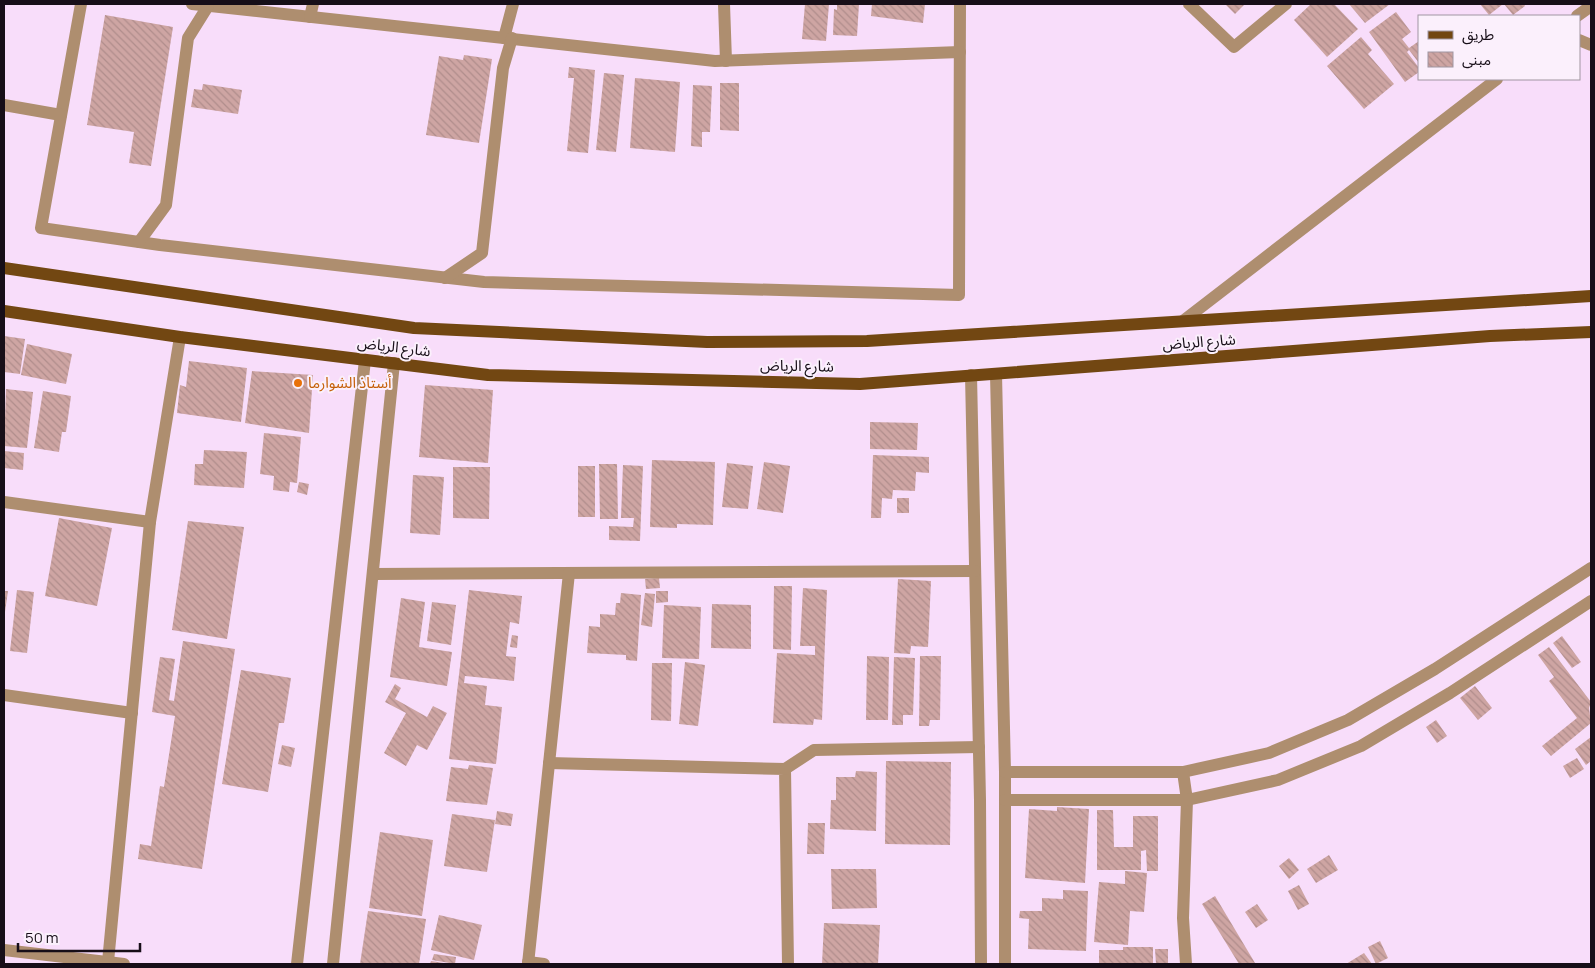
<svg xmlns="http://www.w3.org/2000/svg" width="1595" height="968" viewBox="0 0 1595 968" font-family="Manrope,'Noto Sans Arabic',sans-serif">
  <style>
    .building { fill: url(#building-back-hatch) }
    .lines { fill: none; stroke-linecap: round; stroke-linejoin: round }
    .minor { stroke: #ae8e6f; stroke-width: 12 }
    .major { stroke: #724712; stroke-width: 12 }
    .food-dot { fill: #e8710a; stroke: #fbf0fc; stroke-width: 2 }
    .labels { text-anchor: middle; stroke-width: 4; stroke-linejoin: round; paint-order: stroke }
    .street-label { font-size: 15px; fill: #170e18; stroke: #fbf0fc }
    .food-label { font-size: 15px; fill: #c56008; stroke: #fbf0fc; text-anchor: start }
  </style>
  <defs>
    <pattern id="building-back-hatch" width="6" height="6" patternUnits="userSpaceOnUse" patternTransform="scale(1.25)"><rect width="6" height="6" fill="#cea5a3"/><path d="M-1 5l2 2M0 0l6 6M5-1l2 2" fill="none" stroke="#b08d8c"/></pattern>
  </defs>
  <rect width="100%" height="100%" fill="#f8ddfa"/>
  <g class="building">
    <polygon points="805,4 829,4 826,41 802,39"/>
    <polygon points="837,4 859,4 857,36 833,35 834,9 837,10"/>
    <polygon points="872,4 925,4 923,23 871,16"/>
    <polygon points="1225,4 1245,4 1235,14"/>
    <polygon points="1311,4 1334,4 1358,29 1327,57 1294,20"/>
    <polygon points="1349,4 1390,4 1365,23"/>
    <polygon points="1480,4 1503,4 1489,15"/>
    <polygon points="1504,4 1524,4 1525,6 1513,15"/>
    <polygon points="1396,12 1411,32 1402,39 1409,48 1419,41 1419,63 1409,50 1407,52 1419,68 1419,72 1405,82 1369,32"/>
    <polygon points="105,15 173,27 151,166 129,163 134,132 87,125"/>
    <polygon points="1361,37 1372,50 1368,54 1394,84 1364,109 1327,66"/>
    <polygon points="464,55 492,59 479,143 426,135 439,56 463,60"/>
    <polygon points="569,67 595,70 588,153 567,151 574,78 568,78"/>
    <polygon points="604,73 624,75 616,152 596,150"/>
    <polygon points="635,78 680,82 675,152 630,148"/>
    <polygon points="720,83 739,83 739,131 720,130"/>
    <polygon points="203,84 242,90 238,114 191,107 194,89 202,90"/>
    <polygon points="693,85 712,86 710,132 702,132 702,147 691,146"/>
    <polygon points="4,336 25,339 20,374 4,372"/>
    <polygon points="27,344 72,354 66,384 21,375"/>
    <polygon points="189,361 247,368 241,422 177,413 180,385 186,387"/>
    <polygon points="252,371 313,375 309,433 245,423"/>
    <polygon points="425,385 493,390 488,463 419,457"/>
    <polygon points="6,389 33,392 27,448 4,446"/>
    <polygon points="43,391 71,396 66,432 62,432 59,452 34,448"/>
    <polygon points="870,422 918,423 917,450 870,449"/>
    <polygon points="264,433 301,437 297,483 290,482 289,492 273,490 274,476 260,474"/>
    <polygon points="204,450 247,452 244,488 194,485 195,464 203,464"/>
    <polygon points="4,451 24,453 23,470 4,468"/>
    <polygon points="873,455 929,457 929,473 916,472 915,491 893,490 892,499 882,498 881,518 871,518"/>
    <polygon points="652,460 715,462 713,525 677,524 677,528 650,527"/>
    <polygon points="764,462 790,466 783,513 757,509"/>
    <polygon points="727,463 753,466 748,509 722,507"/>
    <polygon points="599,464 617,464 618,519 600,519"/>
    <polygon points="623,465 643,466 640,541 609,540 609,526 633,527 634,518 621,518"/>
    <rect x="578" y="466" width="17" height="51"/>
    <polygon points="453,467 490,467 489,519 453,518"/>
    <polygon points="413,475 444,477 440,535 410,533"/>
    <polygon points="299,482 309,484 307,495 297,492"/>
    <rect x="897" y="498" width="12" height="15"/>
    <polygon points="59,518 112,528 97,606 45,596"/>
    <polygon points="188,521 244,527 227,639 172,630"/>
    <polygon points="659,578 660,588 646,589 645,579"/>
    <polygon points="898,579 931,581 928,647 911,646 910,654 894,653"/>
    <polygon points="774,586 792,586 791,650 773,649"/>
    <polygon points="803,588 827,590 822,720 814,719 813,725 773,723 777,653 815,655 815,646 800,646"/>
    <polygon points="17,590 34,592 27,653 10,651"/>
    <polygon points="469,590 522,596 519,624 510,622 506,656 516,657 514,681 465,676 464,683 487,686 485,705 502,707 496,764 449,759"/>
    <polygon points="4,591 8,591 5,612 4,612"/>
    <polygon points="656,591 668,591 668,602 656,603"/>
    <polygon points="621,593 641,595 637,661 626,660 626,655 587,653 589,626 600,627 600,614 615,615 616,603 620,603"/>
    <polygon points="645,593 655,594 652,627 641,625"/>
    <polygon points="401,598 425,602 419,647 452,652 447,686 390,677"/>
    <polygon points="432,602 456,605 451,645 427,641"/>
    <polygon points="712,604 751,605 751,649 711,648"/>
    <polygon points="664,605 701,607 699,659 662,658"/>
    <polygon points="512,635 518,636 517,648 510,647"/>
    <polygon points="1562,636 1581,662 1572,668 1553,643"/>
    <polygon points="183,641 235,649 202,869 138,859 140,844 151,846 160,786 164,787 175,716 152,712 160,657 175,659 169,700 174,701"/>
    <polygon points="1549,647 1591,702 1589,708 1591,723 1551,756 1542,746 1577,718 1549,681 1554,677 1538,655"/>
    <polygon points="867,656 889,657 888,720 866,720"/>
    <polygon points="920,656 941,656 940,720 930,720 929,726 919,726"/>
    <polygon points="894,657 915,658 913,715 903,715 903,725 892,725"/>
    <polygon points="685,662 705,665 698,726 679,724"/>
    <polygon points="652,663 672,663 671,721 651,720"/>
    <polygon points="241,670 291,678 284,723 279,723 268,792 222,784"/>
    <polygon points="395,684 401,688 395,699 427,717 433,706 447,713 427,750 417,745 406,766 384,753 406,713 385,702"/>
    <polygon points="1475,686 1492,708 1478,720 1460,698"/>
    <polygon points="1436,720 1447,736 1437,743 1426,727"/>
    <polygon points="1591,737 1591,761 1586,765 1575,749"/>
    <polygon points="282,745 295,748 291,767 278,764"/>
    <polygon points="1577,758 1584,769 1570,778 1563,766"/>
    <polygon points="886,761 951,762 950,845 885,844"/>
    <polygon points="469,765 493,768 487,805 446,801 451,767 468,769"/>
    <polygon points="856,771 877,772 876,831 830,829 831,800 836,800 836,777 855,777"/>
    <polygon points="1057,807 1089,809 1085,883 1025,878 1029,809 1057,811"/>
    <polygon points="1097,810 1113,810 1114,847 1133,847 1133,816 1158,816 1158,871 1147,871 1146,850 1141,851 1141,870 1097,870"/>
    <polygon points="497,811 513,814 511,826 495,824"/>
    <polygon points="452,814 495,820 487,872 444,866"/>
    <polygon points="808,823 825,823 824,854 807,854"/>
    <polygon points="380,832 433,840 422,916 369,908"/>
    <polygon points="1329,855 1338,870 1316,883 1307,869"/>
    <polygon points="1289,858 1299,870 1289,879 1279,866"/>
    <polygon points="831,869 876,869 877,908 832,909"/>
    <polygon points="1125,871 1147,873 1144,912 1130,911 1128,945 1094,942 1099,882 1125,884"/>
    <polygon points="1299,885 1309,904 1298,910 1288,891"/>
    <polygon points="1063,890 1088,891 1086,951 1028,949 1029,919 1019,918 1020,911 1042,911 1042,898 1063,899"/>
    <polygon points="1215,896 1255,963 1253,964 1239,964 1202,904"/>
    <polygon points="1257,904 1268,920 1256,928 1245,912"/>
    <polygon points="368,911 426,919 419,964 360,964"/>
    <polygon points="439,915 482,925 474,960 431,950"/>
    <polygon points="824,923 880,925 878,964 822,964"/>
    <polygon points="1380,941 1388,958 1376,964 1368,947"/>
    <polygon points="1123,947 1153,947 1153,964 1099,964 1099,950 1123,950"/>
    <polygon points="1155,949 1168,949 1168,964 1156,964"/>
    <polygon points="1364,953 1372,964 1346,964"/>
    <polygon points="434,954 456,957 455,964 432,960"/>
    <polygon points="431,961 444,963 444,964 430,964"/>
  </g>
  <g class="lines">
    <g class="minor">
      <polyline points="81,4 41,228 160,245 484,282 959,295 960,4"/>
      <polyline points="192,4 715,61 960,52"/>
      <polyline points="724,4 726,61"/>
      <polyline points="1189,4 1234,47 1286,4"/>
      <polyline points="1577,16 1591,6"/>
      <polyline points="310,17 313,4"/>
      <polyline points="504,38 513,4"/>
      <polyline points="1579,40 1591,45"/>
      <polyline points="4,105 61,115"/>
      <polyline points="139,242 166,205 188,38 208,6"/>
      <polyline points="445,278 482,253 503,68 512,38"/>
      <polyline points="1183,321 1497,79"/>
      <polyline points="996,374 1005,772 1005,964"/>
      <polyline points="971,375 980,800 981,964"/>
      <polyline points="4,502 150,522"/>
      <polyline points="373,574 975,571"/>
      <polyline points="4,695 132,713"/>
      <polyline points="549,763 785,769 788,964"/>
      <polyline points="785,769 814,750 979,747"/>
      <polyline points="1005,772 1183,772 1269,753 1348,720 1435,669 1591,568"/>
      <polyline points="1183,772 1187,800 1183,918 1186,964"/>
      <polyline points="1005,800 1187,800 1278,780 1361,746 1450,693 1591,601"/>
      <polyline points="4,950 124,964"/>
      <polyline points="108,962 150,522 180,337"/>
      <polyline points="528,962 544,964"/>
      <polyline points="297,964 365,360"/>
      <polyline points="333,964 394,363"/>
      <polyline points="528,964 569,573"/>
    </g>
    <g class="major">
      <polyline points="4,268 414,328 707,342 867,341 1591,296"/>
      <polyline points="4,311 180,337 488,375 860,384 1490,336 1591,332"/>
    </g>
  </g>
  <circle class="food-dot" cx="298" cy="383" r="5"/>
  <g class="labels">
    <g class="street-label">
      <text transform="translate(1199 342) rotate(-4)" y="5">شارع الرياض</text>
      <text transform="translate(394 347) rotate(7)" y="5">شارع الرياض</text>
      <text transform="translate(797 366) rotate(1)" y="5">شارع الرياض</text>
    </g>
    <g class="food-label">
      <text x="308" y="388">أستاذ الشوارما</text>
    </g>
  </g>
  <rect width="1595" height="968" fill="none" stroke="#170e18" stroke-width="10"/>
  <rect x="1418" y="15" width="162" height="65" fill="#fbf0fc" stroke="#a096a1"/>
  <rect x="1428" y="31" width="25" height="8" fill="#724712" stroke="#a096a1"/>
  <text x="1462" y="40" font-size="15" fill="#170e18">طريق</text>
  <rect x="1428" y="52" width="25" height="15" fill="url(#building-back-hatch)" stroke="#a096a1"/>
  <text x="1462" y="65" font-size="15" fill="#170e18">مبنى</text>
  <path d="M18 943v8h122v-8" fill="none" stroke="#170e18" stroke-width="2.5"/>
  <text x="25" y="943" font-size="15" fill="#170e18" stroke="#fbf0fc" stroke-width="4" paint-order="stroke">50 m</text>
</svg>
